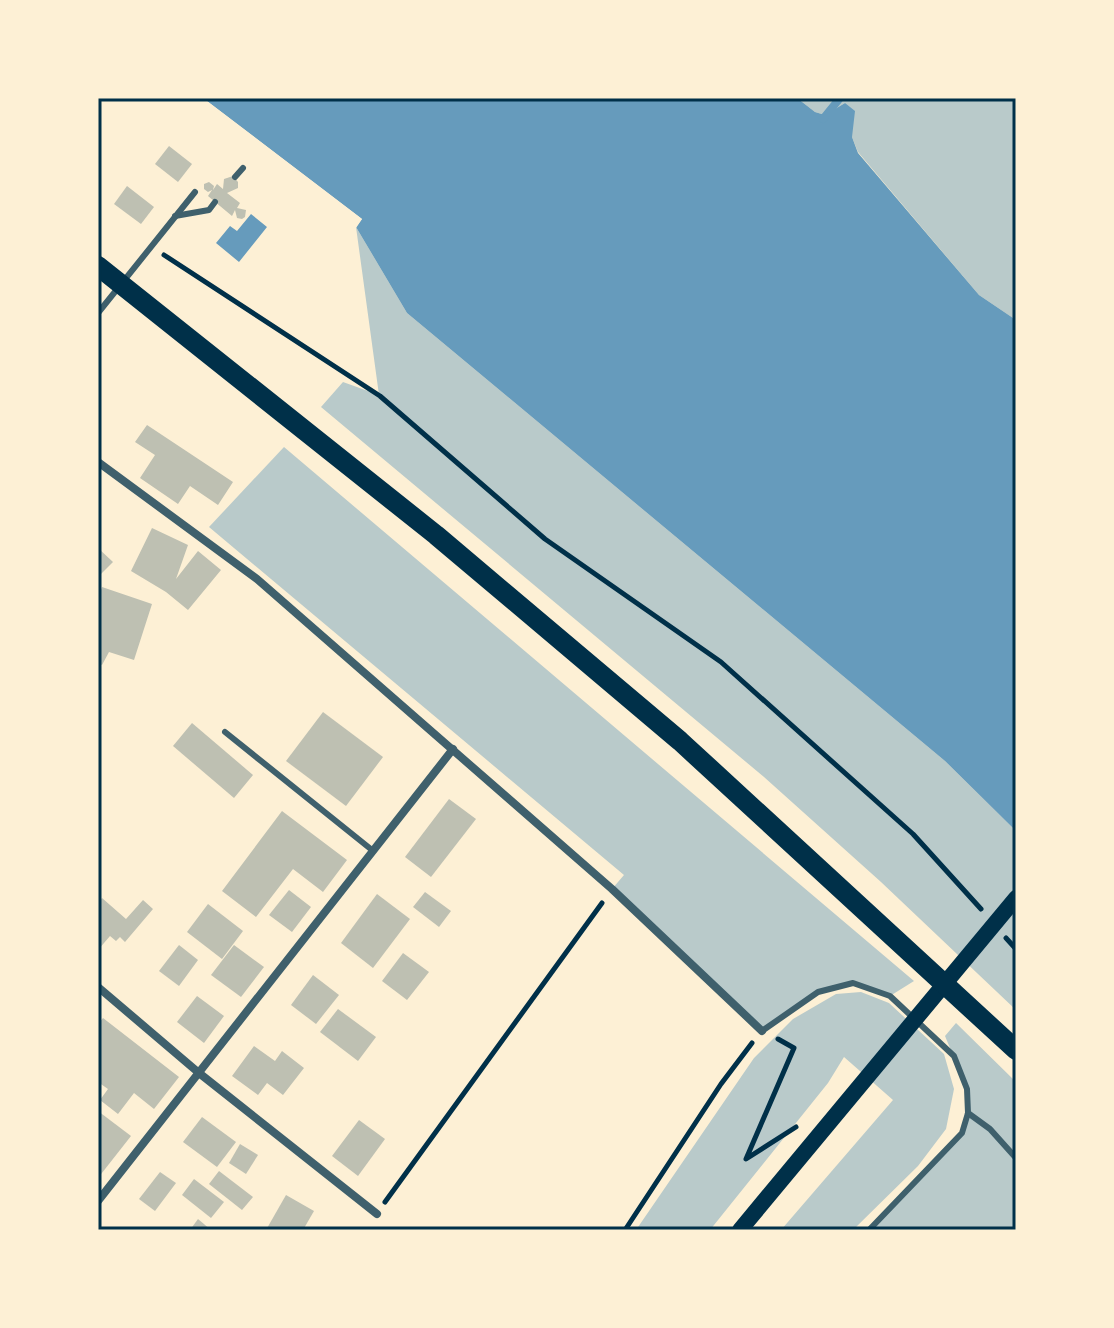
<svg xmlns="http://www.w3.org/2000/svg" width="1114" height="1328" viewBox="0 0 1114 1328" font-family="Roboto,sans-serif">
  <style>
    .green { fill: #b9caca }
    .water { fill: #669bbc }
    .pier { fill: #fdf0d5 }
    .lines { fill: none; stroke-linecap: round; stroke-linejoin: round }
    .stream { stroke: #669bbc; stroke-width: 8 }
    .building { fill: #bec0b2 }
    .path { stroke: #003049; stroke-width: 5 }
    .service { stroke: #3f606c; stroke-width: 6 }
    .minor { stroke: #3f606c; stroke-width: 8 }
    .secondary { stroke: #003049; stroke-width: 16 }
    .primary { stroke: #003049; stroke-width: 20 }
    .neatline { fill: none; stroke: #003049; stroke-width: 3 }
  </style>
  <rect width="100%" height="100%" fill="#fdf0d5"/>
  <g class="green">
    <polygon points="797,98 1016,98 1016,320 979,295 858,152 852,137 845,103 825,115 815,112"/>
    <polygon points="356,227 407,313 945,761 1016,831 1016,1010 881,882 764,777 321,407 343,382 379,395"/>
    <polygon points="284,447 914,981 890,996 853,983 818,992 762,1031 612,889 624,875 209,527"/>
    <polygon points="861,992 889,1003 944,1054 954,1089 946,1129 918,1166 853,1230 781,1230 893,1100 844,1057 828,1083 710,1230 636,1230 754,1058 793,1019 836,994"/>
    <path d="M 956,1023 L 1016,1082 L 1016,1230 L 869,1230 L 962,1133 C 973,1091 960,1073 945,1036 Z"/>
  </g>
  <g class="water">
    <polygon points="203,98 797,98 815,112 825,115 845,103 855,111 852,137 858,153 979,295 1016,320 1016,831 945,761 407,313 356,227 362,219"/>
    <polygon points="251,214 267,227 239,262 216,243 230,226 237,231"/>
  </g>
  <polygon class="pier" points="199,98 203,98 362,219 354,231 352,226 357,219"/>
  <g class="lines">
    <polyline class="stream" points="823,119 840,98"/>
  </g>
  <g class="building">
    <polygon points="169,146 192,164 178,182 155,164"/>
    <polygon points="233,176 238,182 238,188 227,193 240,203 237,208 246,210 245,217 242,219 237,218 235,210 232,216 208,196 212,190 208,192 204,189 204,184 209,182 214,186 213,190 217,184 223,189 224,179"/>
    <polygon points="127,186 154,207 141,224 114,204"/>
    <polygon points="147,425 233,482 218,505 190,486 178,504 140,478 155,455 135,442"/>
    <polygon points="152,528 188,545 176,579 198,551 221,570 188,610 166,592 131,571"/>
    <polygon points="98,548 113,562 98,577"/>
    <polygon points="102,587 152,604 134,660 109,652 102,665 98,663 98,598"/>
    <polygon points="323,712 383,757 346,806 286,761"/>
    <polygon points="192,723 253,775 234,798 173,746"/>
    <polygon points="449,799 476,819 431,877 405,857"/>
    <polygon points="282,811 347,860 323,892 293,869 256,917 222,891"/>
    <polygon points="289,890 311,907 292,932 269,915"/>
    <polygon points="425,892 451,911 439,927 413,907"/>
    <polygon points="377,894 410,919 373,968 341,943"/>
    <polygon points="102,898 126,919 143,900 153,909 125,942 120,937 116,941 110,936 98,950 98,903"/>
    <polygon points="208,904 243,931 222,959 187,932"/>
    <polygon points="179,945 198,960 179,986 159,971"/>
    <polygon points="234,945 264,967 241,997 211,975"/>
    <polygon points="403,953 429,972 407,1000 382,981"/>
    <polygon points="313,975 339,995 316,1024 291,1005"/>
    <polygon points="197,996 224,1016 204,1043 177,1022"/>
    <polygon points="338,1009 376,1037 358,1061 320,1032"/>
    <polygon points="103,1018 179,1077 154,1109 134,1093 118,1114 100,1100 108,1089 98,1082 98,1024"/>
    <polygon points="254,1046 275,1061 282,1051 304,1068 283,1095 267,1083 258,1095 232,1076"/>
    <polygon points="98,1111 131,1136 98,1178"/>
    <polygon points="202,1117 236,1142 217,1167 183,1142"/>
    <polygon points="359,1120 385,1139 358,1176 332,1156"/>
    <polygon points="240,1144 258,1155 246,1174 229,1163"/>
    <polygon points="219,1171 253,1197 242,1210 209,1184"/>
    <polygon points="160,1172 176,1183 155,1211 139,1199"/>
    <polygon points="194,1179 224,1202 211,1218 182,1195"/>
    <polygon points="286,1195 314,1211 303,1230 266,1230"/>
    <polygon points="198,1219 211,1230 190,1230"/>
  </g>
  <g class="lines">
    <g class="path">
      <polyline points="164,255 380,396 545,539 721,662 913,834 981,909"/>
      <polyline points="1006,938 1016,949"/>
      <polyline points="778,1039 794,1048 746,1159 796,1127"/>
      <polyline points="385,1202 602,903"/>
      <polyline points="625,1230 721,1084 752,1043"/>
    </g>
    <g class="service">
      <polyline points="235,177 243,168"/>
      <polyline points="175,216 209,210 215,202"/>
      <polyline points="98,313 195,192"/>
      <polyline points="225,732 372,850"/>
      <polyline points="762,1031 818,992 853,983 890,996 954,1056 967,1089 968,1113 962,1133 869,1230"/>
      <polyline points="968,1113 990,1129 1016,1158"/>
    </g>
    <g class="minor">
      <polyline points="98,462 257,579 612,889 762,1031"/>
      <polyline points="98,987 199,1073 377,1214"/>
      <polyline points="98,1201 453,749"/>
    </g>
    <polyline class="secondary" points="740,1230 1016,898"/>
    <polyline class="primary" points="98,266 436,535 680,741 1016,1050"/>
  </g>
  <rect width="1114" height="1328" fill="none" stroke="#fdf0d5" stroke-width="200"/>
  <rect x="100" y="100" width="914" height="1128" class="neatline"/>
</svg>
